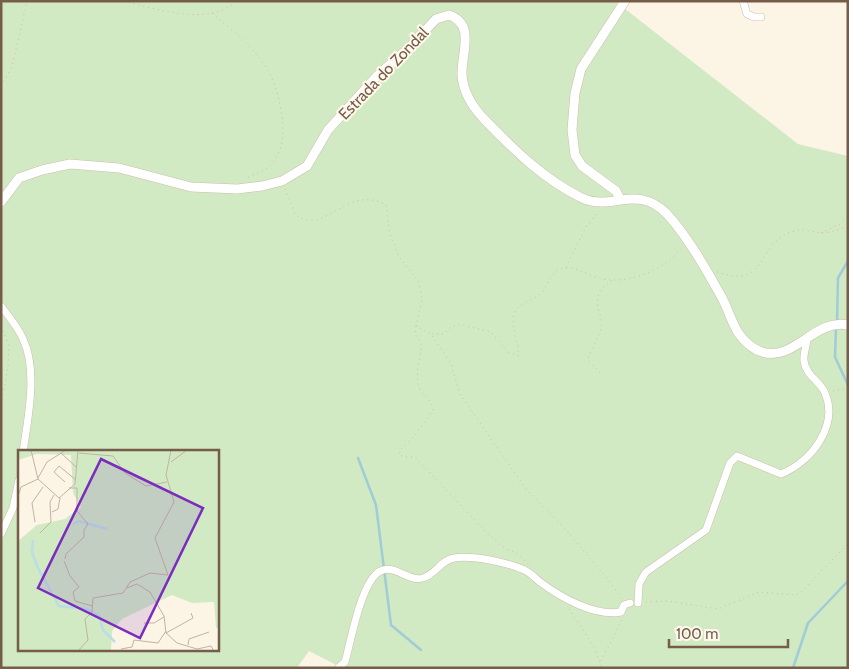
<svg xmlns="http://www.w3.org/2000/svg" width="849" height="669" viewBox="0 0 849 669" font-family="Cabin,sans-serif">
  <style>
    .green { fill: #d1eac4; fill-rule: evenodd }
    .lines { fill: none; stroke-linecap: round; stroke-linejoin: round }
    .stream { stroke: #a0ccd8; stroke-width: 2.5 }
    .minor-casing { stroke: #cebdac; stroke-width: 8 }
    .tertiary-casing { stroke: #cebdac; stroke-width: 10 }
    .path { stroke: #d7b9a0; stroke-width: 1; stroke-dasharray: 1 4; stroke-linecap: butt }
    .minor { stroke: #fff; stroke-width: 7 }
    .tertiary { stroke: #fff; stroke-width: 9 }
    .labels { text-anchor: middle; stroke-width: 4; stroke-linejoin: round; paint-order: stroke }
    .street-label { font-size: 16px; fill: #765d4a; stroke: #fff9ed }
    .inset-river { fill: none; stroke: #badde6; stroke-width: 2.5 }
    .inset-road { fill: none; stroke: #c2b3a3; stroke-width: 1 }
    .view { fill: #7b2cbf; fill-opacity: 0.15; stroke: #7b2cbf; stroke-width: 2.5 }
    .inset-edge { fill: none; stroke: #765d4a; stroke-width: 2.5 }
  </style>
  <rect width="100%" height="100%" fill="#fcf5e6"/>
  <path class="green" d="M 1,1 L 615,1 L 798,144 L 848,156 L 848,668 L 342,668 L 309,651 L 297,668 L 1,668 ZM 19,452 L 218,452 L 218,650 L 19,650 Z"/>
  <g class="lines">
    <g class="stream">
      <polyline points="837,322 838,278 848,261"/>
      <polyline points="836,328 835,357 848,385"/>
      <polyline points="358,458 376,505 391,625 421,650"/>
      <polyline points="793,668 808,623 848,581"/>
    </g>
    <defs>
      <g id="minor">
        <polyline points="743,1 747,14 754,17 761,17"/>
        <path d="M 1,306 C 9,317 18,327 23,339 C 38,370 28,418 23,452"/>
        <polyline points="1,534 13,508 19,480"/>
        <path d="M 638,603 L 639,584 L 646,572 L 706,530 L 730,463 L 737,456 L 781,474 C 811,462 839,426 825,393 C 820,381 806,376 804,361 C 803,354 807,345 807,338"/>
        <path d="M 338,668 L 345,662 C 351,641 362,575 383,570 C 397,566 409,582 423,578 C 436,574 441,560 454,558 C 473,555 512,563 528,572 C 533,575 536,579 540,582 C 560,597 595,617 621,612 L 624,605 L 630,603"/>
      </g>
      <g id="tertiary">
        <polyline points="620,199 616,191 582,166 575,155 572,130 575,93 581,69 625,1"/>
        <path d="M 1,202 L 19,178 L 42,170 L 70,164 L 119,168 L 191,187 L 237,189 L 262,186 L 282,181 L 307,166 L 328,130 L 377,76 L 409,48 L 436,19 L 449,15 C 476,24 461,54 462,75 C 463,91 472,106 483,118 C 513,149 543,179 582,198 C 612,212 637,183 667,214 C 688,237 706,269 721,296 C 728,308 731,322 739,334 C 745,342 752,349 762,352 C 795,362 814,318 848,325"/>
      </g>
    </defs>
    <use href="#minor" class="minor-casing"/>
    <use href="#tertiary" class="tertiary-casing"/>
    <g class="path">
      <path d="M 124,1 C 156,9 210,27 236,1"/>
      <path d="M 212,13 C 250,46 276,64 282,118 C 284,133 283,150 273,162 C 267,171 256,173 247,178"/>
      <polyline points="1,86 12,67 27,1"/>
      <path d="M 285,189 L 295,214 C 324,238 347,183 386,205 L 390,235 L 399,257 L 419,282 L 422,300 L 416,326 L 431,334 L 451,364 L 460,394 L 526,489 L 565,529 L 608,579 L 621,598"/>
      <polyline points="821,233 840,224 848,217"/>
      <polyline points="566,267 586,227 599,211"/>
      <path d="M 717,272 C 770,290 755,242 794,231 C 803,228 812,232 821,233 C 830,233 839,229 848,227"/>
      <polyline points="1,326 9,346 8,368 1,404"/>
      <path d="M 416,326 L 415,334 L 421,342 C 422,356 414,373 419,387 C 423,397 432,399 433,410 C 424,424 414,438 401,449 L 399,455 L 405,457 L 415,457 L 488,534 L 504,548 L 518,554 L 529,565"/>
      <path d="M 432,334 L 444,334 L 450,328 L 458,324 L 491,332 L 508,352 L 518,356 C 520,343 510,325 514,315 C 518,302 530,302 540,294 C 547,288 550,275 558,270 C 572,263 588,276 602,279 C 631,284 663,270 681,249"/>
      <path d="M 600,373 L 588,360 C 590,349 597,342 600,332 C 607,313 583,298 613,280"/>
      <polyline points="833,391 848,388"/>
      <polyline points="646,602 668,601 718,609 759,592 795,595 800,593 848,544"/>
      <polyline points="569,609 594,647 602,668"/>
      <polyline points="601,661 622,620"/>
    </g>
    <use href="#minor" class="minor"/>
    <use href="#tertiary" class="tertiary"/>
  </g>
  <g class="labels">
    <g class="street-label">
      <text transform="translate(383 73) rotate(-46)" y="6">Estrada do Zondal</text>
    </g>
  </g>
  <g transform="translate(18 450)">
    <rect width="201" height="201" fill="#fcf5e6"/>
    <path d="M 0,0 L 201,0 L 201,179 L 198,178 L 196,152 L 174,153 L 154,145 L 104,169 L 94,181 L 93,201 L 0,201 L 0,91 L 19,75 L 47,69 L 63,57 L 55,43 L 53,5 L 19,4 L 0,10 Z" fill="#d1eac4"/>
    <path class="inset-river" d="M 55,74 L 61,71 L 89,79M 15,90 L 14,102 L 20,118 L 41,156 L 69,159 L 81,165 L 85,180 L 97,192"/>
    <path class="inset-road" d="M 13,0 L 20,29 L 41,48 L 57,34 L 60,0M 43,3 L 58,17M 61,3 L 95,6 L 107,23 L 128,36 L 149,32M 153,12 L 169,0M 20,28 L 29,12 L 48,0M 47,32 L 36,22 L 41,16 L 58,30M 0,46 L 3,37 L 20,29M 34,62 L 40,59 L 42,48M 17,72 L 14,53 L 25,37M 22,83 L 33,72 L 32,52 L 36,45M 47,109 L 48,104 L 66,87 L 66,80 L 70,74 L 59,61 L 59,38 L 51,38M 46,111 L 52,126 L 61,137 L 55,142 L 57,151 L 74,156M 109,138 L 119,134 L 132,142 L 146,166 L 148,183 L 159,193 L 179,199 L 193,196 L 196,201M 126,173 L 136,173 L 146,167M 148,183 L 175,168 L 173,163M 170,195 L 171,189 L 191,182M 103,199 L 114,197 L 116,190 L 140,193 L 148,181M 60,201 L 70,190 L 67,169 L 74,162 L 75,148 L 105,143 L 112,132 L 132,123 L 150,125 L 137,88 L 156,52 L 148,25 L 153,0"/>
    <path class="view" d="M 83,9 L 185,58 L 122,188 L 20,138 Z"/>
    <rect width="201" height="201" class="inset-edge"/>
  </g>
  <rect width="849" height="669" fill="none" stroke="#765d4a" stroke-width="5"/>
  <path d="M669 639v8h119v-8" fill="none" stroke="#765d4a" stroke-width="2.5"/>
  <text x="676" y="639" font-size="15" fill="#765d4a" stroke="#fff9ed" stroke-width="4" paint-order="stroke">100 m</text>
</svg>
